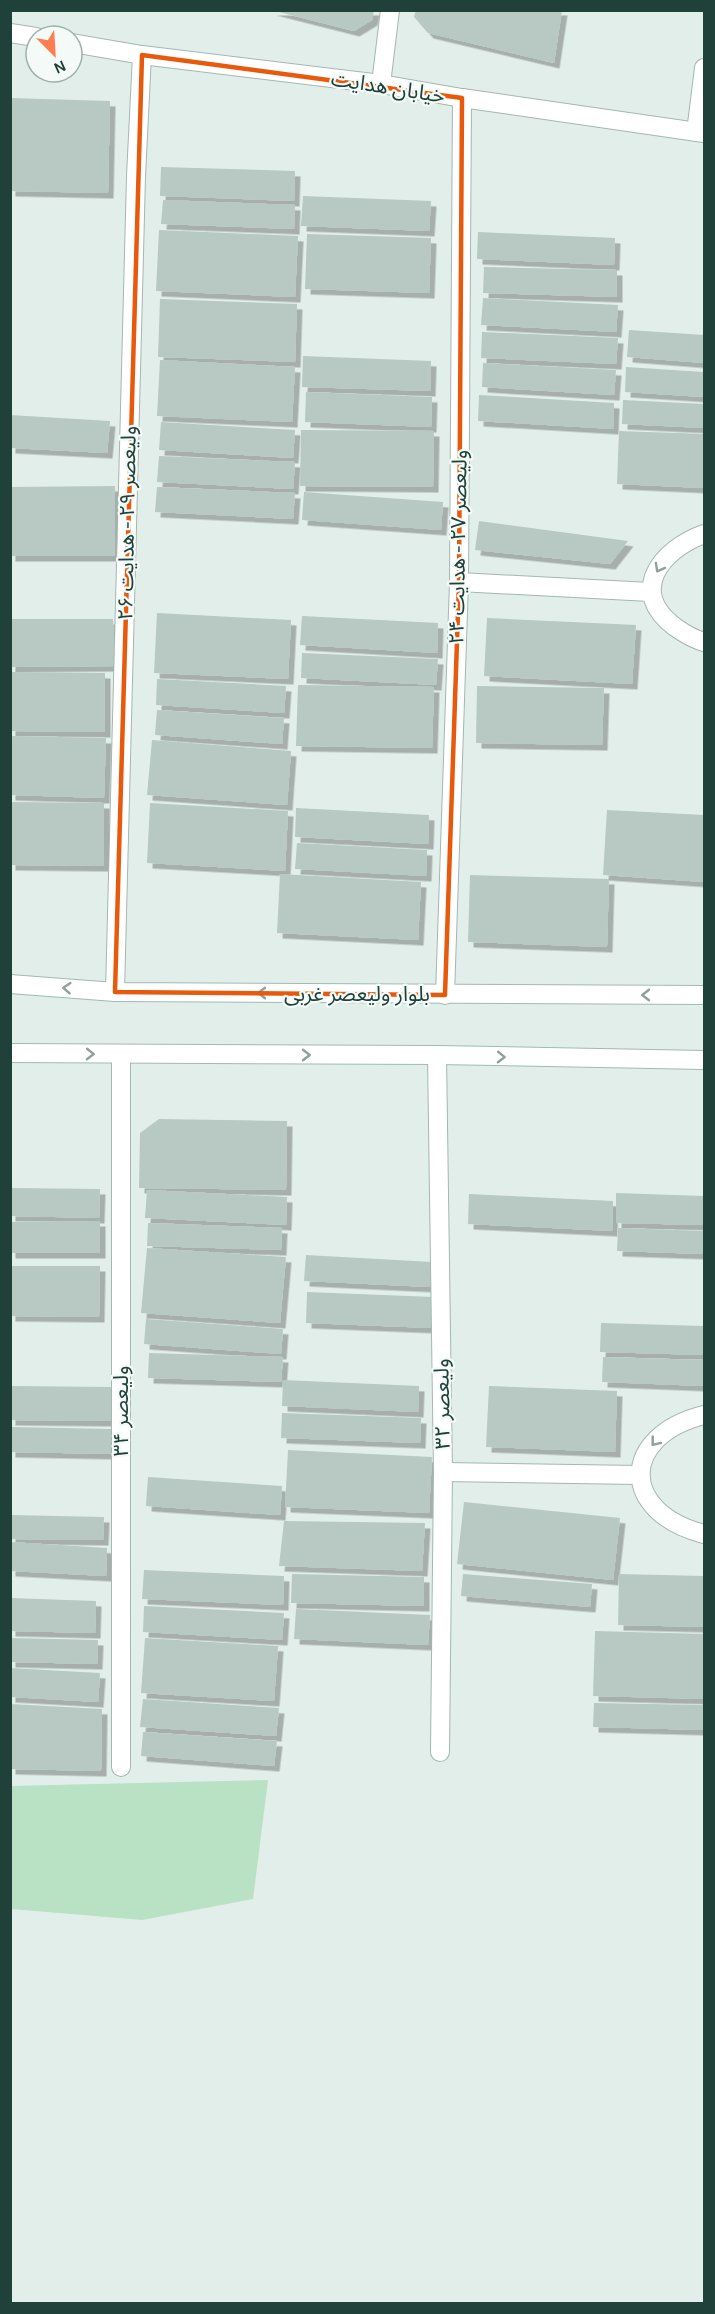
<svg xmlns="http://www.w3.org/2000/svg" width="715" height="2314" viewBox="0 0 715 2314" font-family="Karla,'Noto Sans Arabic',sans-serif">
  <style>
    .green { fill: #b9e1c4 }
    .building { fill: #b7c9c2; filter: url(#shadow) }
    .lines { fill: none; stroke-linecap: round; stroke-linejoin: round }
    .minor-casing { stroke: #a4b7b1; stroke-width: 20 }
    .tertiary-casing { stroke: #a4b7b1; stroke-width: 20 }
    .secondary-casing { stroke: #9fbbb1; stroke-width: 20 }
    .minor { stroke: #fff; stroke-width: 18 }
    .tertiary { stroke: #fff; stroke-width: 18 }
    .secondary { stroke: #fff; stroke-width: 18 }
    .oneway { stroke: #90a09c }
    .marked { fill: none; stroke: #e8590c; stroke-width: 4.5; stroke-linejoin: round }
    .labels { text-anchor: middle; stroke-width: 4.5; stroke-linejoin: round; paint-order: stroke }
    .street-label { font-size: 21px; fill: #204139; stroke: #f3faf7 }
  </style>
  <defs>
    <filter id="shadow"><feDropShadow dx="5.5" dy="5.5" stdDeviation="0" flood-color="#0004"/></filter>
  </defs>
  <rect width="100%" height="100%" fill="#e2eee9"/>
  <polygon class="green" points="268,1780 253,1899 142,1920 11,1909 11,1786"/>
  <g class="building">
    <polygon points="271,10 374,10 372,20 354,31"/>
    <polygon points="416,10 562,10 554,63 428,33 414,17"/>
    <polygon points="10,98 110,101 108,193 10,191"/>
    <polygon points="161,167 295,171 294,201 160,196"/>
    <polygon points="303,196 431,201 429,231 301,226"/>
    <polygon points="163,200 295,205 294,229 161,224"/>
    <polygon points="159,230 298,236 295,297 156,291"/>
    <polygon points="478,232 615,238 614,265 477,259"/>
    <polygon points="307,234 431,238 429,293 305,289"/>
    <polygon points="484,267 617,270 617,297 483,293"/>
    <polygon points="483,298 618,305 616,332 481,325"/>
    <polygon points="160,299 297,304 295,362 158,357"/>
    <polygon points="629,330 704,335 704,363 627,357"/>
    <polygon points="482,332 618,338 616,364 481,358"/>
    <polygon points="303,356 431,361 430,391 302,387"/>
    <polygon points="160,360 295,367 292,422 157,416"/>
    <polygon points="483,363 616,370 614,395 482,387"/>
    <polygon points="626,367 704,372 704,397 625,392"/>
    <polygon points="306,392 432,397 431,427 305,422"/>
    <polygon points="479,395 614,403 613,429 478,421"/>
    <polygon points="623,400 704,404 704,428 622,424"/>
    <polygon points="10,415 110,421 107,453 10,448"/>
    <polygon points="161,422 295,430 293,458 159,450"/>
    <polygon points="301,430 434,431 433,487 300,486"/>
    <polygon points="619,431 704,434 704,488 617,484"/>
    <polygon points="159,456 295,462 293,489 157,482"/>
    <polygon points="115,486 115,556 10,556 10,487"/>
    <polygon points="157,487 295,493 293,519 155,512"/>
    <polygon points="304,492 443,502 441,530 302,520"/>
    <polygon points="479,521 628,541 610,564 475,550"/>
    <polygon points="157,613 291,620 288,679 154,673"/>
    <polygon points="302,616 438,623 437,653 300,645"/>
    <polygon points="487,618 636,625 632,684 484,676"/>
    <polygon points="10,619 113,619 114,666 10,667"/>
    <polygon points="302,653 438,659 436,685 301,678"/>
    <polygon points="10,672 105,673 105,732 10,731"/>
    <polygon points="157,679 286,686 284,713 156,705"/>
    <polygon points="298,685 434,687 432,748 296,746"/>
    <polygon points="477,686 604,688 602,745 476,743"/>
    <polygon points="157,710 284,718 282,744 155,735"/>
    <polygon points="10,736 106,738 104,798 10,795"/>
    <polygon points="152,740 291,751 287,805 147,795"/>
    <polygon points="10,802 104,803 104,866 10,865"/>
    <polygon points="150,803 288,811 285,871 147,863"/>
    <polygon points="296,808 429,815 428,844 295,837"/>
    <polygon points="607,810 704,815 704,882 603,875"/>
    <polygon points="297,843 427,850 426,876 295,869"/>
    <polygon points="280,874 421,882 418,940 277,933"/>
    <polygon points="470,875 609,879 607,947 468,942"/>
    <polygon points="159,1119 287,1121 286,1190 139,1188 140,1133"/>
    <polygon points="10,1188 100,1189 99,1218 10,1216"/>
    <polygon points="147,1190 287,1197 286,1225 145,1218"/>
    <polygon points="616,1193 704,1196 704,1225 616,1223"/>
    <polygon points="469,1194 613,1201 612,1231 468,1224"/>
    <polygon points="100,1221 100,1253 10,1253 10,1222"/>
    <polygon points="148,1223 282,1228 281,1250 147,1246"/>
    <polygon points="618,1228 704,1231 704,1254 617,1251"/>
    <polygon points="147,1248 286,1257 280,1323 141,1313"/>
    <polygon points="306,1255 432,1262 430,1287 304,1281"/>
    <polygon points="10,1266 100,1266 99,1317 10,1316"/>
    <polygon points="307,1292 434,1297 432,1328 306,1323"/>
    <polygon points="146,1319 283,1329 281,1354 144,1344"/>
    <polygon points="601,1323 704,1326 704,1355 600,1352"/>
    <polygon points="149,1353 283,1357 281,1382 148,1378"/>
    <polygon points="603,1357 704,1360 704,1386 602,1382"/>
    <polygon points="283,1380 419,1386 418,1412 282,1406"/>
    <polygon points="10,1386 112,1387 112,1421 10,1420"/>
    <polygon points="489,1386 617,1391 615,1452 486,1447"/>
    <polygon points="282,1413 421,1418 420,1443 281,1438"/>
    <polygon points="10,1427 112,1429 112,1454 10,1452"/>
    <polygon points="288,1450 432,1457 429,1513 285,1507"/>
    <polygon points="148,1477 282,1486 280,1515 146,1506"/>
    <polygon points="464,1502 620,1518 613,1580 457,1564"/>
    <polygon points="10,1515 104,1517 103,1540 10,1539"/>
    <polygon points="284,1521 425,1523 422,1571 279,1566"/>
    <polygon points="10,1542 107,1548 106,1576 10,1571"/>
    <polygon points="144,1570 284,1576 283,1605 142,1599"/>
    <polygon points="292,1574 424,1577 424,1606 291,1603"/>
    <polygon points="463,1574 592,1584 590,1607 461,1596"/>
    <polygon points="619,1574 704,1576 704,1627 618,1625"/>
    <polygon points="10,1598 96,1601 95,1633 10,1631"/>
    <polygon points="144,1606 284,1613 282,1640 143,1632"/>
    <polygon points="296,1609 430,1615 428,1645 294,1639"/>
    <polygon points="595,1631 704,1634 704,1699 593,1696"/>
    <polygon points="10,1638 98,1640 97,1664 10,1662"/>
    <polygon points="145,1638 278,1646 274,1701 141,1693"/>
    <polygon points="10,1668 100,1673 98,1702 10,1697"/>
    <polygon points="143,1699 279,1708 276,1736 140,1727"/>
    <polygon points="594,1703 704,1705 704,1730 593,1727"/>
    <polygon points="10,1704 102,1709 101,1771 10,1769"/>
    <polygon points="143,1732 277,1741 274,1766 141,1756"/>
  </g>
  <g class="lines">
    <defs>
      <g id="minor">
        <polyline points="381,84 390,10"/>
        <polyline points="696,132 704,68"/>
        <path d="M 704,534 C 660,550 628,592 675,627 C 685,634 693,639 704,642"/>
        <polyline points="459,582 650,592"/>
        <polyline points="115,992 136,176 142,55"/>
        <polyline points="445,995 459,582 462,98"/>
        <polyline points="437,1055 443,1472 440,1752"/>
        <path d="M 704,1415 C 620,1436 619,1512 704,1534"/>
        <polyline points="443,1472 639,1475"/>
        <polyline points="121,1767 121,1055"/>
      </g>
      <g id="tertiary">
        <polyline points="10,33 36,37"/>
        <polyline points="72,43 142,55 381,84 462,98 704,133"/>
      </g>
      <g id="secondary">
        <polyline points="10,984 115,992 704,995"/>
        <polyline points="10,1053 437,1055 704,1060"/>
      </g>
    </defs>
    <use href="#minor" class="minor-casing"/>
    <use href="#tertiary" class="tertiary-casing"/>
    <use href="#secondary" class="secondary-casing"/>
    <use href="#minor" class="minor"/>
    <use href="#tertiary" class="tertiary"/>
    <use href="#secondary" class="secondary"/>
  </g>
  <defs><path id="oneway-chevron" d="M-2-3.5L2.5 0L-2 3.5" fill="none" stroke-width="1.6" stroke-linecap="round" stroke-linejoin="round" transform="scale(1.5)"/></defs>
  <g class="oneway">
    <use href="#oneway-chevron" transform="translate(659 568) rotate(119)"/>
    <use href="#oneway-chevron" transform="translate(67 988) rotate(-176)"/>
    <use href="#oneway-chevron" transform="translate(262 993) rotate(-180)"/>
    <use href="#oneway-chevron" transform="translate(646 995) rotate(-180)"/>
    <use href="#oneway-chevron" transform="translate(90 1054) rotate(1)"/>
    <use href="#oneway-chevron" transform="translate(306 1055)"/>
    <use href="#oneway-chevron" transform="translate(501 1057) rotate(1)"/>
    <use href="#oneway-chevron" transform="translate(655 1442) rotate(128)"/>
  </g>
  <path class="marked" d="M 142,55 L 462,98 L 459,582 L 445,995 L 115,992 Z"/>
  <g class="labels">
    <g class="street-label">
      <text transform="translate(388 87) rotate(9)" y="7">خیابان هدایت</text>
      <text transform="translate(127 523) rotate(-89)" y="7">ولیعصر ۲۹ - هدایت ۲۶</text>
      <text transform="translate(458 547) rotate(-89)" y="7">ولیعصر ۲۷ - هدایت ۲۴</text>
      <text x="357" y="1001">بلوار ولیعصر غربی</text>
      <text transform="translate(442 1404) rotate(-91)" y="7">ولیعصر ۳۲</text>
      <text transform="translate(121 1411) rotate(-90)" y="7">ولیعصر ۳۴</text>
    </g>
  </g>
  <rect width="715" height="2314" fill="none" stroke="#204139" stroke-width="24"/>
  <g transform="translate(54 54) rotate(156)"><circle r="28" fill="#f3faf7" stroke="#9fb0ab" stroke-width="1.5"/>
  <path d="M0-4.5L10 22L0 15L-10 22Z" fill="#ff7d4f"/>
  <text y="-9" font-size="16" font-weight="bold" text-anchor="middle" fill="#204139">N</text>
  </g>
</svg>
